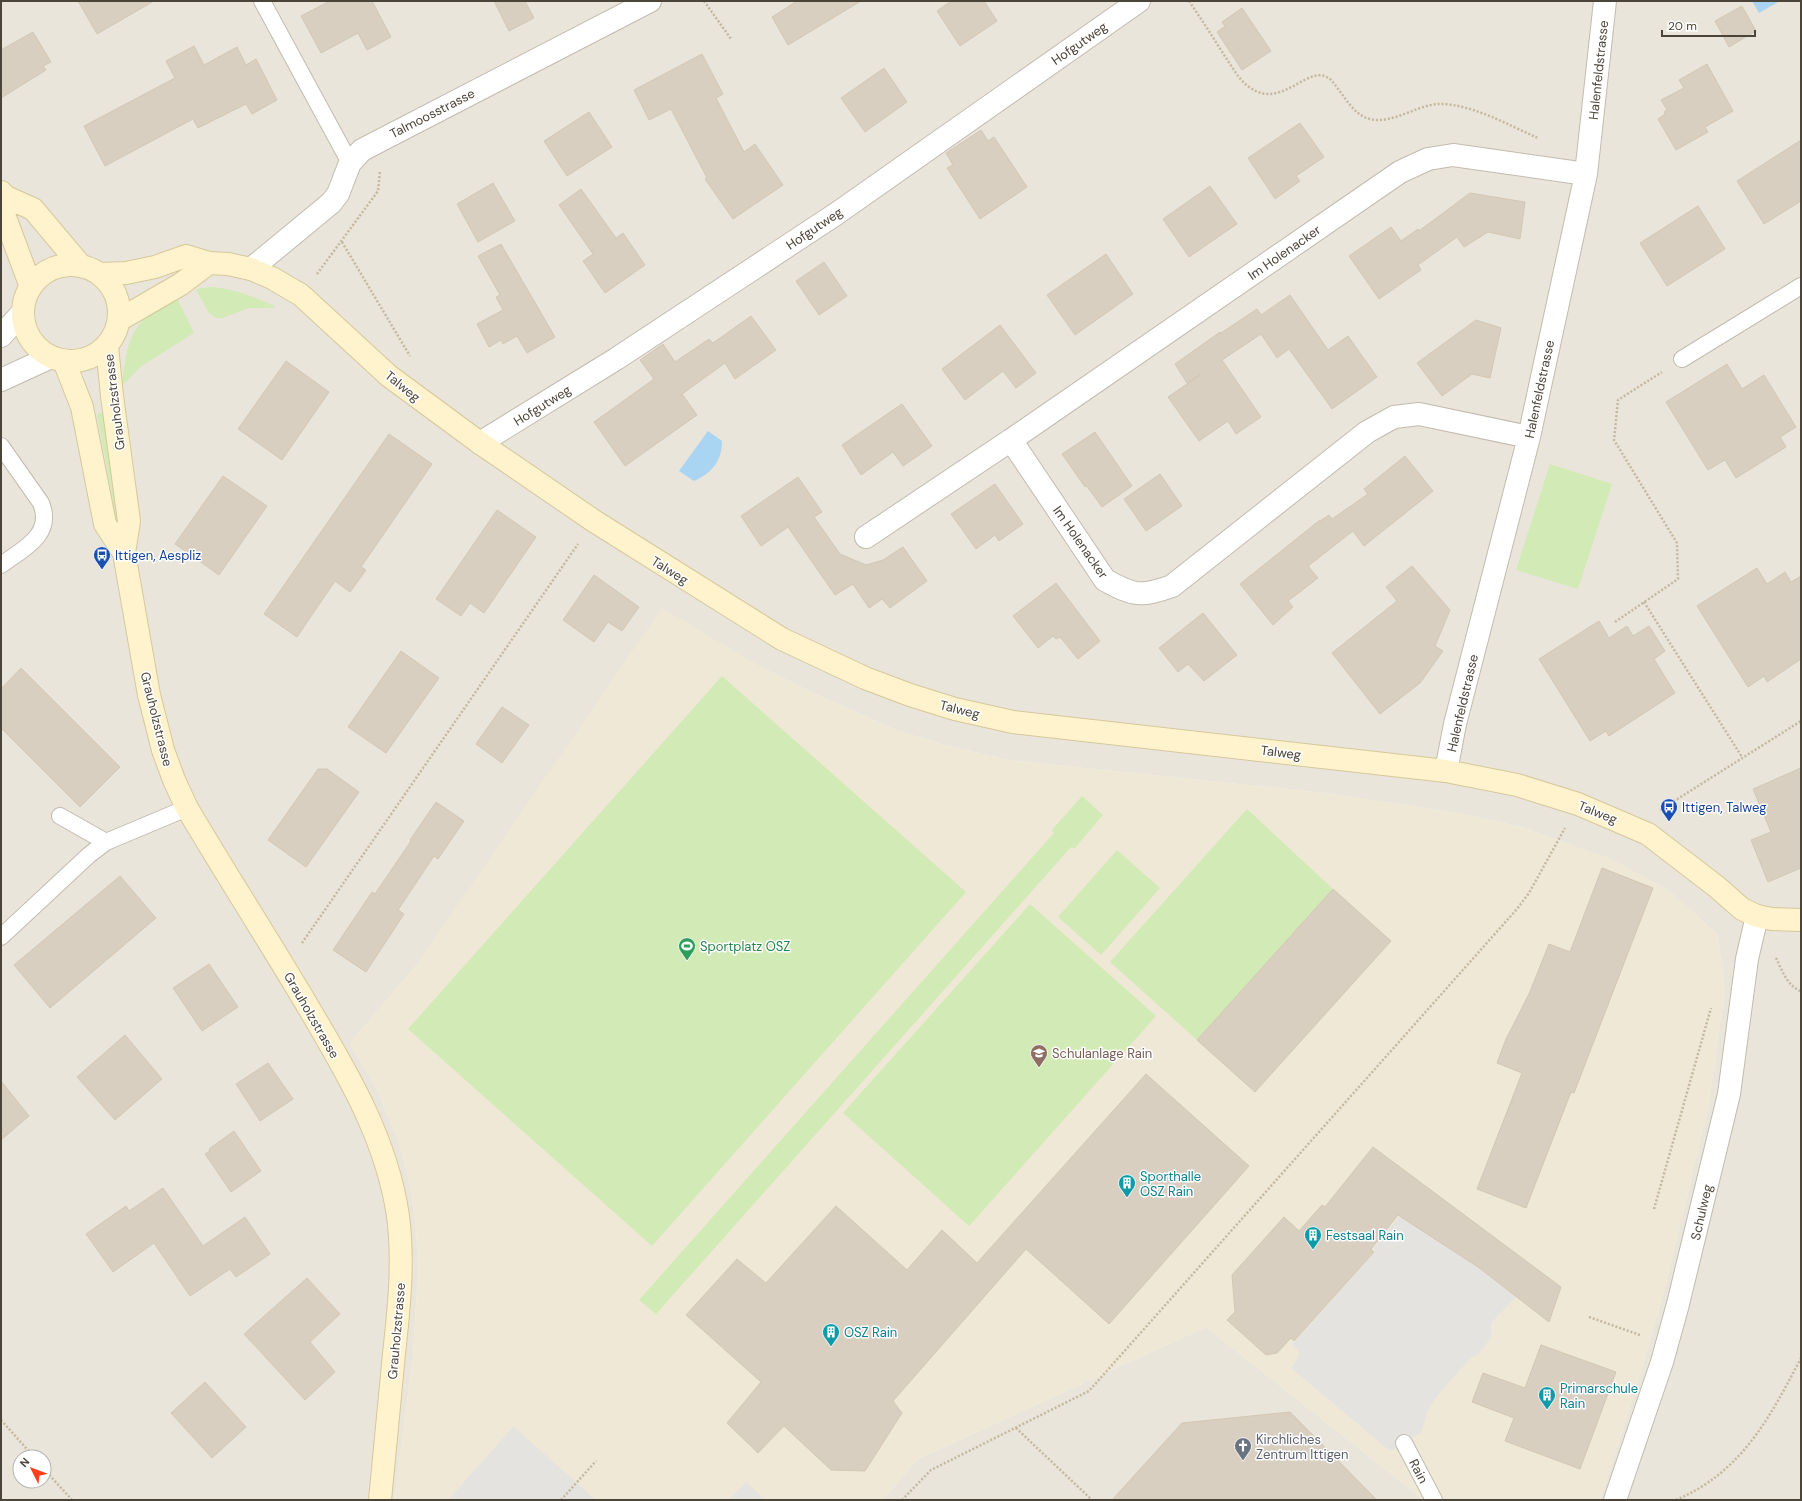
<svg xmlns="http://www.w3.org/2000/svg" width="1802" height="1501" viewBox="0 0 1802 1501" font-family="'DM Sans',sans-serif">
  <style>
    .residential { fill: #eae5da; fill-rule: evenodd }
    .education { fill: #efe8d6 }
    .green { fill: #d2eab5 }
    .parking { fill: #e5e3e0 }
    .water { fill: #a9d4f2 }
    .building { fill: #d8cfc1; stroke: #d3c7b4 }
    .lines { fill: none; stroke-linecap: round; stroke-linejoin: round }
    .lane-casing { stroke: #c2bbae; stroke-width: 18 }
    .street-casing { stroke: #c2bbae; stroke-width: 24 }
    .secondary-casing { stroke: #d6c79b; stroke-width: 24 }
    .path { stroke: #c4b79f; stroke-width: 2.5; stroke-dasharray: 2 2; stroke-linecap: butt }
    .lane { stroke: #fff; stroke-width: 16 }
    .street { stroke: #fff; stroke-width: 22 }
    .secondary { stroke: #fff3cd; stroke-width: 22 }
    .labels { text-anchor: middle; stroke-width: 3; stroke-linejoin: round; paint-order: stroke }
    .street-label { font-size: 13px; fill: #4b4439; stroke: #fff }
    .transit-label { font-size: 13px; fill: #164399; stroke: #fff; text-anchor: start }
    .leisure-label { font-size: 13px; fill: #27864d; stroke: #fff; text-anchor: start }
    .education-label { font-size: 13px; fill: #785e54; stroke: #fff; text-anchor: start }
    .culture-label { font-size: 13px; fill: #0d838f; stroke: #fff; text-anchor: start }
    .worship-label { font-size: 13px; fill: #5b616d; stroke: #fff; text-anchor: start }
  </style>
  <rect width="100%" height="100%" fill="#f6f3ec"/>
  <!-- residential -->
  <path class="residential" d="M 1,1 L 1801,1 L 1801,1500 L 1600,1500 L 1638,1381 L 1663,1295 L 1708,1109 L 1725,989 L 1717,934 L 1668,890 L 1610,859 L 1522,827 L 1457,813 L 1325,793 L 1008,760 L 945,745 L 896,730 L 809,691 L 763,668 L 415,967 L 350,1043 L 377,1090 L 399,1142 L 409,1180 L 416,1226 L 418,1272 L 413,1357 L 394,1500 L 1,1500 ZM 20,1457 L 44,1457 L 44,1481 L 20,1481 Z
    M 1206,1327 L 1424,1500 L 882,1500 L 918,1459 Z"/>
  <!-- education -->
  <path class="education" d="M 662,608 L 763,668 L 809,691 L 896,730 L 945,745 L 1008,760 L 1325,793 L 1457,813 L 1522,827 L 1611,859 L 1668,890 L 1717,934 L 1725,989 L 1708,1109 L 1663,1295 L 1638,1381 L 1600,1500 L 1424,1500 L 1206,1327 L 918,1459 L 882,1500 L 394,1500 L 413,1357 L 418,1272 L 416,1226 L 409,1180 L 399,1142 L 377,1090 L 350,1043 L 415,967 Z"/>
  <!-- green -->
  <path class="green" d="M 214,287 C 236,290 254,296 274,306 L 273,308 L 249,308 L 222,318 L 216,318 L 209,313 L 196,290 L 200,288 Z
    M 177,298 L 194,333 L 140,367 L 125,383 L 122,384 C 125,365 126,340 139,325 C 148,313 164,305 177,298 Z
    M 103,412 L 121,522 L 117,524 L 97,414 Z
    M 1550,464 L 1612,484 L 1578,589 L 1516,570 Z
    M 722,676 L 966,892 L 652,1246 L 408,1029 Z
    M 1082,796 L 1103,815 L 1074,849 L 1071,847 L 656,1314 L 639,1300 L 1054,833 L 1052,830 Z
    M 1247,809 L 1333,889 L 1197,1040 L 1110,962 Z
    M 1117,850 L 1160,888 L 1101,955 L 1058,917 Z
    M 1030,904 L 1156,1016 L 969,1226 L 843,1113 Z"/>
  <!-- parking -->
  <path class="parking" d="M 1400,1216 L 1477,1267 L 1516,1297 L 1491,1323 L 1492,1336 L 1478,1355 L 1472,1357 L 1467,1362 L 1437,1396 L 1427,1412 L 1422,1432 L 1390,1451 L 1291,1368 L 1299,1355 L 1298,1350 L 1292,1345 L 1376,1251 L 1373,1248 Z
    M 513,1427 L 514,1427 L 596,1500 L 448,1500 Z
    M 746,1482 L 766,1500 L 728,1500 Z"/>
  <!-- water -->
  <path class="water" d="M 1752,1 L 1780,1 L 1759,13 Z
    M 708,431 L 722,441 C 722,461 712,473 694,481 L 679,471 Z"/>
  <!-- building -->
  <path class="building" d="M 78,1 L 154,1 L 97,34 Z
    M 330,1 L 372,1 L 391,37 L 367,50 L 358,33 L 321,53 L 301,16 Z
    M 494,1 L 525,1 L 534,18 L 509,31 Z
    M 797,1 L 861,1 L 788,45 L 772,17 Z
    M 951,1 L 984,1 L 997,21 L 960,46 L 937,11 Z
    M 1742,6 L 1756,31 L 1729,47 L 1715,21 Z
    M 1242,8 L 1271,51 L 1242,70 L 1217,32 L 1225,26 L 1222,22 Z
    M 33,32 L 51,62 L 43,66 L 46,70 L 1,98 L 1,50 Z
    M 194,46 L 204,65 L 237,47 L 246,65 L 256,59 L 277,100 L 252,114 L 246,104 L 198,128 L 193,119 L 105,166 L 84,126 L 175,78 L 166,61 Z
    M 702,54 L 723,94 L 716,98 L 744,152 L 755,144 L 783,185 L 733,219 L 705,179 L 707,178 L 671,109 L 649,120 L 634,90 Z
    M 1707,64 L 1733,111 L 1705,127 L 1708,132 L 1676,150 L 1658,119 L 1665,114 L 1664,112 L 1667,110 L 1661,100 L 1684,88 L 1679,80 Z
    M 884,68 L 907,102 L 865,132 L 841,98 Z
    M 589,112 L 612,147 L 567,176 L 544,141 Z
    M 1300,123 L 1324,157 L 1296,176 L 1300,181 L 1275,199 L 1248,158 Z
    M 981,130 L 988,141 L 994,137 L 1027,187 L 980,219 L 947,168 L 953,165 L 946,153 Z
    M 1801,140 L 1801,201 L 1764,224 L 1737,181 Z
    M 493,183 L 515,221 L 478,242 L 457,204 Z
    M 1210,186 L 1237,224 L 1189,257 L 1163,219 Z
    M 581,189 L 616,238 L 623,233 L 645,265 L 605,293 L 583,261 L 593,254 L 559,205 Z
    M 1470,193 L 1525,202 L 1520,239 L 1488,232 L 1464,247 L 1457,237 L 1418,265 L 1421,270 L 1379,299 L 1349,256 L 1391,227 L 1401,241 L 1418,229 L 1419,231 Z
    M 1698,206 L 1725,249 L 1667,286 L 1640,243 Z
    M 501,244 L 555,337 L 527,353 L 517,336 L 503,344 L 501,340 L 489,347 L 477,324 L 503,310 L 496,297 L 500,295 L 478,256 Z
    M 1106,254 L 1133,294 L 1075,335 L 1047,295 Z
    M 824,262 L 847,296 L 819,315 L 796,281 Z
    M 1290,295 L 1328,350 L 1348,336 L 1377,377 L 1332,409 L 1289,349 L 1277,358 L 1261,334 L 1222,360 L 1261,417 L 1236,434 L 1228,421 L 1199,441 L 1168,397 L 1200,375 L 1187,383 L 1175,364 L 1220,332 L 1221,333 L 1257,309 L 1261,315 Z
    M 751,316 L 776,350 L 735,379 L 725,363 L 682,394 L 697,415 L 625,466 L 594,422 L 654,379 L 640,360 L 663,344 L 675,362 L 709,339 L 713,343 Z
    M 1476,320 L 1501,328 L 1490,378 L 1472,374 L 1442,396 L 1417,363 Z
    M 1000,325 L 1036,373 L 1016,388 L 1003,371 L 965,400 L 942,369 Z
    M 286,361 L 329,392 L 282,460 L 238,429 Z
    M 1727,364 L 1742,389 L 1764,375 L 1796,427 L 1780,437 L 1786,447 L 1736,478 L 1725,460 L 1708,470 L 1666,402 Z
    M 902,404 L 932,446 L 903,466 L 893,452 L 861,475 L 842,445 Z
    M 1095,432 L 1132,486 L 1102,507 L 1086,485 L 1085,487 L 1062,454 Z
    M 389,434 L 432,464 L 361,567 L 366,570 L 350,592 L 335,581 L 297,637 L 264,614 Z
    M 1405,456 L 1433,491 L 1364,546 L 1353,531 L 1308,566 L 1318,578 L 1288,601 L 1293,607 L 1273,625 L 1240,584 L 1320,520 L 1320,521 L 1329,515 L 1332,519 L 1368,494 L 1364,489 Z
    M 1160,474 L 1182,506 L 1146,531 L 1124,499 Z
    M 223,476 L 267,506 L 219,575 L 175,544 Z
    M 798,477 L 822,512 L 814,517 L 840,554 L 866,565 L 883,560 L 903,547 L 927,581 L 890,608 L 882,599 L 869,608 L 853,584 L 835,595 L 788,527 L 761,546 L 741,516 Z
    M 995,484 L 1023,524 L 999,541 L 995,535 L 976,549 L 951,514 Z
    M 497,510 L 536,537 L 484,613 L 470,603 L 461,616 L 436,599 Z
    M 1412,566 L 1450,610 L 1435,646 L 1443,651 L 1420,683 L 1380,714 L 1332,653 L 1397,601 L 1386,587 Z
    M 1757,568 L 1767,584 L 1785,572 L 1791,582 L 1801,576 L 1801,659 L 1767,682 L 1764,676 L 1748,687 L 1697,606 Z
    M 594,575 L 639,607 L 622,631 L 608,622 L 594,642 L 563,620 Z
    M 1056,583 L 1100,641 L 1078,659 L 1060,637 L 1056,639 L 1053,636 L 1038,648 L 1013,616 Z
    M 1203,613 L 1237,655 L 1204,681 L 1188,664 L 1178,672 L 1159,648 Z
    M 1599,621 L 1609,638 L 1627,626 L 1633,636 L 1649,626 L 1665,651 L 1654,659 L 1675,693 L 1609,736 L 1606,731 L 1590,741 L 1539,659 Z
    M 401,651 L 439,678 L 386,753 L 348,727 Z
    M 21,668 L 120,767 L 80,807 L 1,728 L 1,689 Z
    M 502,707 L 529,725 L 502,763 L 476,744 Z
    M 1801,768 L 1801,868 L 1768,882 L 1751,840 L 1771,832 L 1753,789 Z
    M 318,769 L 327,769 L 359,792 L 306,867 L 268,840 Z
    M 436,802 L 464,821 L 438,859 L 434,856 L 398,910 L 404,914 L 366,972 L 333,950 L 372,892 L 375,894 L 411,841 L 410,840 Z
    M 1602,868 L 1653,888 L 1574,1093 L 1571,1092 L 1526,1208 L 1477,1189 L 1522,1073 L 1497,1063 L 1506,1039 L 1529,994 L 1549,944 L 1570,952 Z
    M 120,876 L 156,918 L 50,1008 L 14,965 Z
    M 1333,889 L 1391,941 L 1255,1092 L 1197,1040 Z
    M 209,964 L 238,1007 L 202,1031 L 173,988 Z
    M 125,1035 L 162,1079 L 115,1120 L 77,1077 Z
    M 268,1063 L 293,1099 L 260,1121 L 236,1084 Z
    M 1146,1074 L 1249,1166 L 1109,1324 L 1026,1249 L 893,1401 L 902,1413 L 865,1471 L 831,1470 L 784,1426 L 758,1453 L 727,1423 L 761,1382 L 686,1315 L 737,1259 L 766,1283 L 836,1206 L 907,1270 L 942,1230 L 977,1263 Z
    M 1,1081 L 29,1116 L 1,1140 Z
    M 234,1131 L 261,1171 L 231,1192 L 205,1154 L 210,1151 L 209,1149 Z
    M 1373,1147 L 1561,1287 L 1549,1322 L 1478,1267 L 1398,1215 L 1371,1249 L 1374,1252 L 1294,1341 L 1291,1338 L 1277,1353 L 1266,1355 L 1227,1320 L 1235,1312 L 1232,1275 L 1284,1217 L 1299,1231 L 1322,1205 L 1325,1207 Z
    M 163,1188 L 203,1246 L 245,1217 L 270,1254 L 236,1277 L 230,1269 L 190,1296 L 154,1243 L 113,1272 L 86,1234 L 126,1206 L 129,1211 Z
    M 307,1278 L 340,1314 L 310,1342 L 335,1372 L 305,1400 L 244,1334 Z
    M 1541,1345 L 1616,1372 L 1580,1469 L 1505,1441 L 1514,1418 L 1472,1402 L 1483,1373 L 1525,1388 Z
    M 205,1382 L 246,1427 L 212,1458 L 171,1413 Z
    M 1290,1412 L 1377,1500 L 1112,1500 L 1182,1423 Z"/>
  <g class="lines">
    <!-- lane casing -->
    <g class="lane-casing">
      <path id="lane" d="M 262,1 L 350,163
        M 1682,359 L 1801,286
        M 1,446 L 41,503 C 54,535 23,549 1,565
        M 60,816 L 106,842
        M 1,937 L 89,855 L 106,842 L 187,808
        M 1404,1443 L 1434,1500"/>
    </g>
    <!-- street casing -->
    <g class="street-casing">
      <path id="street" d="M 251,269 L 331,203 L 338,194 L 350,163 L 362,150 L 650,1
        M 1,336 L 23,312
        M 1,380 L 51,357
        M 1529,437 L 1419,414 L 1394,417 L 1367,432 L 1172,586 C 1141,597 1134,596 1105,580 L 1011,440 L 1400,172 L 1428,159 L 1453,155 L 1586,174
        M 480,443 L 616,359 L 836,214 L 1139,1
        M 866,537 L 1011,440
        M 1446,771 L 1455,724 L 1529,437 L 1586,174 L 1605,1
        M 1615,1500 L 1662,1362 L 1678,1304 L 1729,1094 L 1747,959 L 1757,916"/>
    </g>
    <!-- secondary casing -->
    <g class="secondary-casing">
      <path id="secondary" d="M 1,192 L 6,197 L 33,209 L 81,266
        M 6,197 L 3,212 L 31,287
        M23 313a48 48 0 1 1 96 0a48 48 0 1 1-96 0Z
        M 99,274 L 126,273 L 155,267 L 186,256 L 209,263 L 228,264 L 251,269 L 272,278 L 301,295 L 389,376 L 480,443 L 594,521 L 782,639 L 865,678 L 910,695 L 955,709 L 1013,722 L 1446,771 L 1517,785 L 1578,804 L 1648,834 L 1717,887 L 1742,909 L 1757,916 L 1772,919 L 1801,920
        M 119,320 L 181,284 L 209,263
        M 107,346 L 112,396 L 129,521 L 124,553 L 149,695 L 163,750 L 174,780 L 187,808 C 227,876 270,942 310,1010 C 348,1074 387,1140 398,1216 C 404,1262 399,1308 394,1354 C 389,1403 385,1451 380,1500
        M 64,361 L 82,407 L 105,524 L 124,553"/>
    </g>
    <!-- path -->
    <path class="path" d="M 704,1 L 731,39
      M 1189,1 C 1202,20 1214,39 1226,58 C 1233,68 1239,80 1249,87 C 1283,112 1309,60 1331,80 C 1340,90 1348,105 1358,113 C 1383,133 1414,104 1440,104 C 1472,104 1508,125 1538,138
      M 342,242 L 410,356
      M 317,274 L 378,191 L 380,171
      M 1644,602 L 1742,757
      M 1615,622 L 1678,579 L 1677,543 L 1614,440 L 1618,400 L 1662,372
      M 1660,810 L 1801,721
      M 302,943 L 578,544
      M 1776,958 C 1782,970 1787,986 1801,991
      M 1654,1209 L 1711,1008
      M 1589,1317 L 1640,1335
      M 1,1420 L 34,1457
      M 1016,1428 L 1092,1500
      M 44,1469 L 72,1500
      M 561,1500 L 596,1461
      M 902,1500 L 931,1470 L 1089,1391 L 1517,909 L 1529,893 L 1565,828
      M 1676,1500 C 1742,1472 1770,1417 1801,1358"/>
    <!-- lane -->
    <use href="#lane" class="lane"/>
    <!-- street -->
    <use href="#street" class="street"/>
    <!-- secondary -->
    <use href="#secondary" class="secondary"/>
  </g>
  <!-- icons -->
  <defs>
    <g id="bus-pin" transform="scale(0.9)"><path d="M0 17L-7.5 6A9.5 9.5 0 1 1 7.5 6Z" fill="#1a4fb4" stroke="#fff"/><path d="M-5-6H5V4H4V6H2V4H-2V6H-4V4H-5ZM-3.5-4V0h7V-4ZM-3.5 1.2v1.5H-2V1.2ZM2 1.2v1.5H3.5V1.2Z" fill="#fff"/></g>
    <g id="stadium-pin" transform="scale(0.9)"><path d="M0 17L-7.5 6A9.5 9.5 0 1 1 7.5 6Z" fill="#2e9e5b" stroke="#fff"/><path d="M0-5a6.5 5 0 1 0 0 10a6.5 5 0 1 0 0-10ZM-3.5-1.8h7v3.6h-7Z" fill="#fff"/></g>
    <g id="school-pin" transform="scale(0.9)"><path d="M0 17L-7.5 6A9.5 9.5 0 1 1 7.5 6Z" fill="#8d6e63" stroke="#fff"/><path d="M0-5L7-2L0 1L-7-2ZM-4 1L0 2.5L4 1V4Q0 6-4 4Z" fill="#fff"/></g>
    <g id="building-pin" transform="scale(0.9)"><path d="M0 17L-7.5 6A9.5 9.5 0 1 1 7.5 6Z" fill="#0f9aa8" stroke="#fff"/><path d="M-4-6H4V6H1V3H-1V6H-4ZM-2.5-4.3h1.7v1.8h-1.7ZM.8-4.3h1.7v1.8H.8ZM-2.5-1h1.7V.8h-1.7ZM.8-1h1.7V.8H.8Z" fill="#fff"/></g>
    <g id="church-pin" transform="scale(0.9)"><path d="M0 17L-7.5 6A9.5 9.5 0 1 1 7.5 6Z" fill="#6b7280" stroke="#fff"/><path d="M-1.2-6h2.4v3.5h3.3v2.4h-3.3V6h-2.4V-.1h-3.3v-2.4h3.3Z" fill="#fff"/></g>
  </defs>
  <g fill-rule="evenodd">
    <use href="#bus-pin" x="102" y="555"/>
    <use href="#bus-pin" x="1669" y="807"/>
    <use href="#stadium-pin" x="687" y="946"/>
    <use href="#school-pin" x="1039" y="1053"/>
    <use href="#building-pin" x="1127" y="1183"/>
    <use href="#building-pin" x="1313" y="1235"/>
    <use href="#building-pin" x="831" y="1332"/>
    <use href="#building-pin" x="1547" y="1395"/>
    <use href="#church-pin" x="1243" y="1446"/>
  </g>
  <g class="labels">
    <!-- street labels -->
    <g class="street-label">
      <text transform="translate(1079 43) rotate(-35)" y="5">Hofgutweg</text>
      <text transform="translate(1598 70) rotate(-84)" y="5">Halenfeldstrasse</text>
      <text transform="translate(432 113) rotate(-27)" y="5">Talmoosstrasse</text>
      <text transform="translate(814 228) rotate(-34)" y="5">Hofgutweg</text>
      <text transform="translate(1284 252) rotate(-35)" y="5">Im Holenacker</text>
      <text transform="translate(403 386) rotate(39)" y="5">Talweg</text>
      <text transform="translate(1539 389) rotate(-78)" y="5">Halenfeldstrasse</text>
      <text transform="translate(114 402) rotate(-97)" y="5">Grauholzstrasse</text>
      <text transform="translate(542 405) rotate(-32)" y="5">Hofgutweg</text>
      <text transform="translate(1081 542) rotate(55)" y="5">Im Holenacker</text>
      <text transform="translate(670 570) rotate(32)" y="5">Talweg</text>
      <text transform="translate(1462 703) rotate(-77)" y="5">Halenfeldstrasse</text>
      <text transform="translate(960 709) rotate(14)" y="5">Talweg</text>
      <text transform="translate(157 719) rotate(76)" y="5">Grauholzstrasse</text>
      <text transform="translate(1281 752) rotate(7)" y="5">Talweg</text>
      <text transform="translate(1598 812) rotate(22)" y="5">Talweg</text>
      <text transform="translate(312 1015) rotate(60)" y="5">Grauholzstrasse</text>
      <text transform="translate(1701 1212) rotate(-77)" y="5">Schulweg</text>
      <text transform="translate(396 1331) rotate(-85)" y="5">Grauholzstrasse</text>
      <text transform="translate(1419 1471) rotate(63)" y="5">Rain</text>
    </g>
    <!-- transit labels -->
    <g class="transit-label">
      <text x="115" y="560">Ittigen, Aespliz</text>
      <text x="1682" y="812">Ittigen, Talweg</text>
    </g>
    <!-- leisure labels -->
    <g class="leisure-label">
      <text x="700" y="951">Sportplatz OSZ</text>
    </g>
    <!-- education labels -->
    <g class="education-label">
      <text x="1052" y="1058">Schulanlage Rain</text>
    </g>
    <!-- culture labels -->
    <g class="culture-label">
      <text x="1140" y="1181">Sporthalle<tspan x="1140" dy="15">OSZ Rain</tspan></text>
      <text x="1326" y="1240">Festsaal Rain</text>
      <text x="844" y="1337">OSZ Rain</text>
      <text x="1560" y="1393">Primarschule<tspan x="1560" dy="15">Rain</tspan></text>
    </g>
    <!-- worship labels -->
    <g class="worship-label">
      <text x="1256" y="1444">Kirchliches<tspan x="1256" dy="15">Zentrum Ittigen</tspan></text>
    </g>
  </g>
  <!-- border -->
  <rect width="1802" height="1501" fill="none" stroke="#4b4439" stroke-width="4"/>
  <!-- north arrow -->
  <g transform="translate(32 1469) rotate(312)"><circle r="19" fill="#ffffff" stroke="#b7b4b0"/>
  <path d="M0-3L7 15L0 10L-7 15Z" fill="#fc3f1d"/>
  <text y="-6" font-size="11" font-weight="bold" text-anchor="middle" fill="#4b4439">N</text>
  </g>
  <!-- scale -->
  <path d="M1662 30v6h93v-6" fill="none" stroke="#4b4439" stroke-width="2"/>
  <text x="1668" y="30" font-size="12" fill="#4b4439" stroke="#ffffff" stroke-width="3" paint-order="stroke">20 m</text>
</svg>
